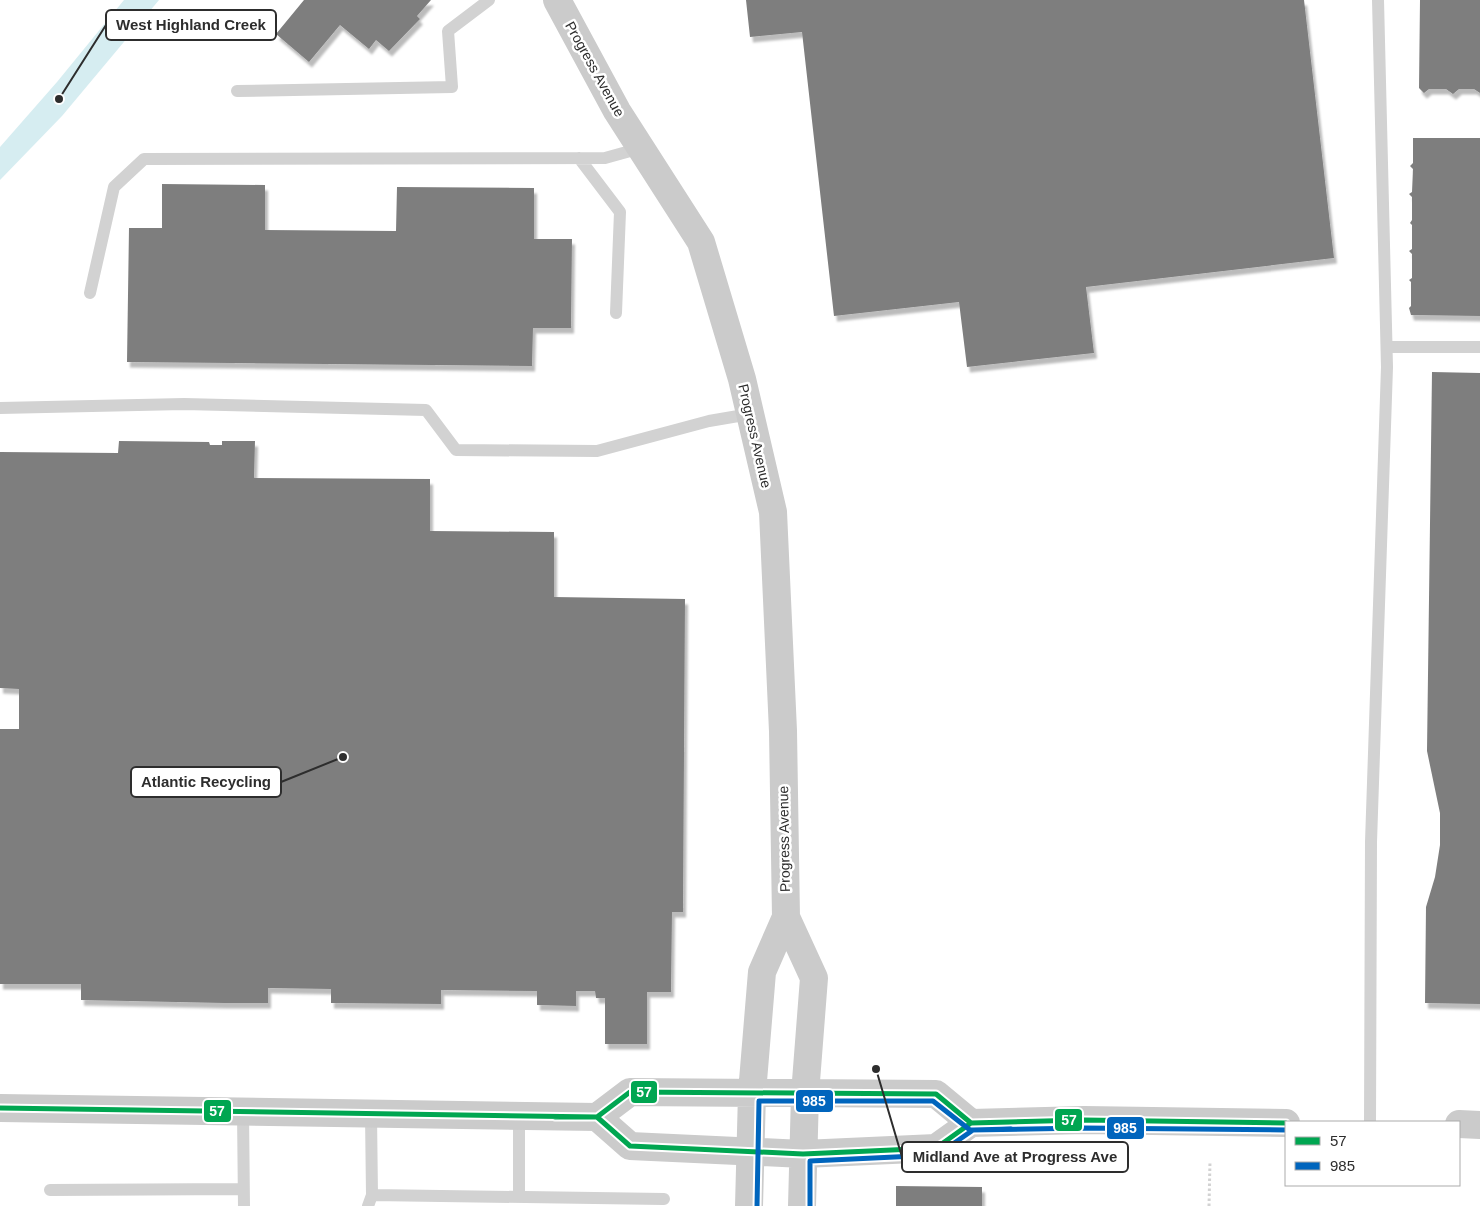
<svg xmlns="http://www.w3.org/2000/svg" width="1480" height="1206" viewBox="0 0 1480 1206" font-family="Arial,sans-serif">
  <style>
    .water { fill: #d6edf1 }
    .building { fill: #7e7e7e; filter: url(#shadow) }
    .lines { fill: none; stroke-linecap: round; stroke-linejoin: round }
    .path { stroke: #d2d2d2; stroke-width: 3; stroke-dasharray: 2.5 2.5; stroke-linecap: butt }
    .service { stroke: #d2d2d2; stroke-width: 12 }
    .secondary { stroke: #cbcbcb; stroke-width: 28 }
    .bus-1-casing { stroke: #fff; stroke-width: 9 }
    .bus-2-casing { stroke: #fff; stroke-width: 9 }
    .bus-1 { stroke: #00a651; stroke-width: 5 }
    .bus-2 { stroke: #0065bd; stroke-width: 5 }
    .labels { text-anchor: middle; stroke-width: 5; stroke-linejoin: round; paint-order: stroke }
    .street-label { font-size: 14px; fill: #2d2d2d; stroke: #fff }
    .leader { fill: none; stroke: #2d2d2d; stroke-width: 2 }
    .callout-dot { fill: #2d2d2d; stroke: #fff; stroke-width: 2 }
    .callout { fill: #fff; stroke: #2d2d2d; stroke-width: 2 }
    .callout-label { font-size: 15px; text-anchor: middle; font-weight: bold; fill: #2d2d2d }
    .line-badge { stroke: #fff; stroke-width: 2 }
    .badge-label { font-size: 14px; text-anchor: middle; font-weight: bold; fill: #fff }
  </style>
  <defs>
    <filter id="shadow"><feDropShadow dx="3" dy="5.5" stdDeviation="1" flood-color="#0004"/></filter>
  </defs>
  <rect width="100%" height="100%" fill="#fff"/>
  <!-- water -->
  <path class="water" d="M 124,0 L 159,0 L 62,116 L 0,180 L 0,147 L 57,82 Z"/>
  <!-- building -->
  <path class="building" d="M 304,0 L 431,0 L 417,16 L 420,19 L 389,51 L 376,40 L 369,49 L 340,25 L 309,62 L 276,34 Z
    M 746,0 L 1304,0 L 1334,258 L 1086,287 L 1094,353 L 967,367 L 959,302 L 834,316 L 802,32 L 750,37 Z
    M 1420,0 L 1480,0 L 1480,93 L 1474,89 L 1459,89 L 1453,94 L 1446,89 L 1429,89 L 1424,93 L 1419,88 Z
    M 1413,138 L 1480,138 L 1480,316 L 1411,315 L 1409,308 L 1411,306 L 1411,282 L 1409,280 L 1412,278 L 1412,254 L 1409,251 L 1412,249 L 1412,225 L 1410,223 L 1412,220 L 1412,197 L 1409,194 L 1412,192 L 1413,169 L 1410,166 L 1413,163 Z
    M 162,184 L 265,185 L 265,230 L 396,231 L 397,187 L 534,188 L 534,239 L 572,239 L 571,328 L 533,328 L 532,366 L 127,362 L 129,228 L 162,228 Z
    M 1432,372 L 1480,373 L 1480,1004 L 1425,1003 L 1426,907 L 1435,877 L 1440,845 L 1440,813 L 1427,751 Z
    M 119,441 L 209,442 L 210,445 L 222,445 L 222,441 L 255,441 L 254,478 L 430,479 L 430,531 L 554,532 L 554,597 L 685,599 L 683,912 L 672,912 L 671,992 L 647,992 L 647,1044 L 605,1044 L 605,998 L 596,998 L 595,991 L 576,991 L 576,1006 L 537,1005 L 537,991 L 441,990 L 441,1004 L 331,1003 L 331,989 L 268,988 L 268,1003 L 224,1003 L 81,1000 L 81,984 L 0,984 L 0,729 L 19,729 L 19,689 L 0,688 L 0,452 L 118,453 Z
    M 896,1186 L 982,1187 L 982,1206 L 896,1206 Z"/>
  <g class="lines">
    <!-- path -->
    <path class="path" d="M 1209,1206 L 1210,1161"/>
    <!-- service -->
    <path class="service" d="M 237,91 L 452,87 L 448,31 L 489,0
      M 579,158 L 620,212 L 616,313
      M 90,293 L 114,187 L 144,159 L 605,158 L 641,148
      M 1387,347 L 1480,347
      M 0,408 L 184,404 L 426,410 L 456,450 L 597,451 L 709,421 L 750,414
      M 243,1112 L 244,1206
      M 519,1117 L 519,1197
      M 1370,1122 L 1371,842 L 1387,367 L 1378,0
      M 50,1190 L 243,1189
      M 372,1195 L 664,1199
      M 368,1206 L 372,1195 L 371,1115"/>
    <!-- secondary -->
    <path class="secondary" d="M 557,0 L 617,111 L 701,242 L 742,379 L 773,512 L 783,731 L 786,917 L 814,978 L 805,1094 L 802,1206
      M 0,1108 L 597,1117 L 630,1092 L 936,1094 L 971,1123
      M 597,1117 L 630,1146 L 803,1154 L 936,1148 L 971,1123 L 1084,1120 L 1286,1123
      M 1459,1124 L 1480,1125
      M 749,1206 L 752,1093 L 762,972 L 786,917"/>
    <!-- bus-1 casing -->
    <g class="bus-1-casing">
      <path id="bus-1" d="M 0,1108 L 597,1117 L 630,1092 L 936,1094 L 971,1123 L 1084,1120 L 1286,1123
        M 555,1117 L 597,1117 L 630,1146 L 803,1154 L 936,1148 L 971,1123 L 1011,1122"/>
    </g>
    <!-- bus-2 casing -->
    <g class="bus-2-casing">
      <path id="bus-2" d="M 757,1206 L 759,1101 L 933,1101 L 970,1130 L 1084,1128 L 1286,1130
        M 810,1206 L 810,1161 L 937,1155 L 973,1130 L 1011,1129"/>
    </g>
    <!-- bus-1 -->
    <use href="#bus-1" class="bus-1"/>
    <!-- bus-2 -->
    <use href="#bus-2" class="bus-2"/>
  </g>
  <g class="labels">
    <!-- street labels -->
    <g class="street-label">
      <text transform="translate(595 69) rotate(61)" y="5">Progress Avenue</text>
      <text transform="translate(755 436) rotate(77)" y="5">Progress Avenue</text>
      <text transform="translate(784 839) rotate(-91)" y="5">Progress Avenue</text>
    </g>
  </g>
  <!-- callouts -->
  <path class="leader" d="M59 99L106 25M343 757L281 782M876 1069L902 1157"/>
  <g class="callout-dot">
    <circle cx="59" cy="99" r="5"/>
    <circle cx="343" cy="757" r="5"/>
    <circle cx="876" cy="1069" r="5"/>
  </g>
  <g class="callout">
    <rect x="106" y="10" width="170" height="30" rx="5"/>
    <rect x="131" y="767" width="150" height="30" rx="5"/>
    <rect x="902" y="1142" width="226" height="30" rx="5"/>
  </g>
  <g class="callout-label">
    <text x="191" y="30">West Highland Creek</text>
    <text x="206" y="787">Atlantic Recycling</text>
    <text x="1015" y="1162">Midland Ave at Progress Ave</text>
  </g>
  <g class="line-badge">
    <rect x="630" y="1080" width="28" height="24" rx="5" fill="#00a651"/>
    <rect x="795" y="1089" width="39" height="24" rx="5" fill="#0065bd"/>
    <rect x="203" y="1099" width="29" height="24" rx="5" fill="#00a651"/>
    <rect x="1054" y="1108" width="29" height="24" rx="5" fill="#00a651"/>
    <rect x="1106" y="1116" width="39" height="24" rx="5" fill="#0065bd"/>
  </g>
  <g class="badge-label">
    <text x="644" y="1097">57</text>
    <text x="814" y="1106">985</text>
    <text x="217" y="1116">57</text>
    <text x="1069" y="1125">57</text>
    <text x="1125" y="1133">985</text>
  </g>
  <!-- legend -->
  <rect x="1285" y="1121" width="175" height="65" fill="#ffffff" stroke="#ababab"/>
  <rect x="1295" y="1137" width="25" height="8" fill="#00a651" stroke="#ababab"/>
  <text x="1330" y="1146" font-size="15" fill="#2d2d2d">57</text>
  <rect x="1295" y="1162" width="25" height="8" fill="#0065bd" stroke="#ababab"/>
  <text x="1330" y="1171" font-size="15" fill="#2d2d2d">985</text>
</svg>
